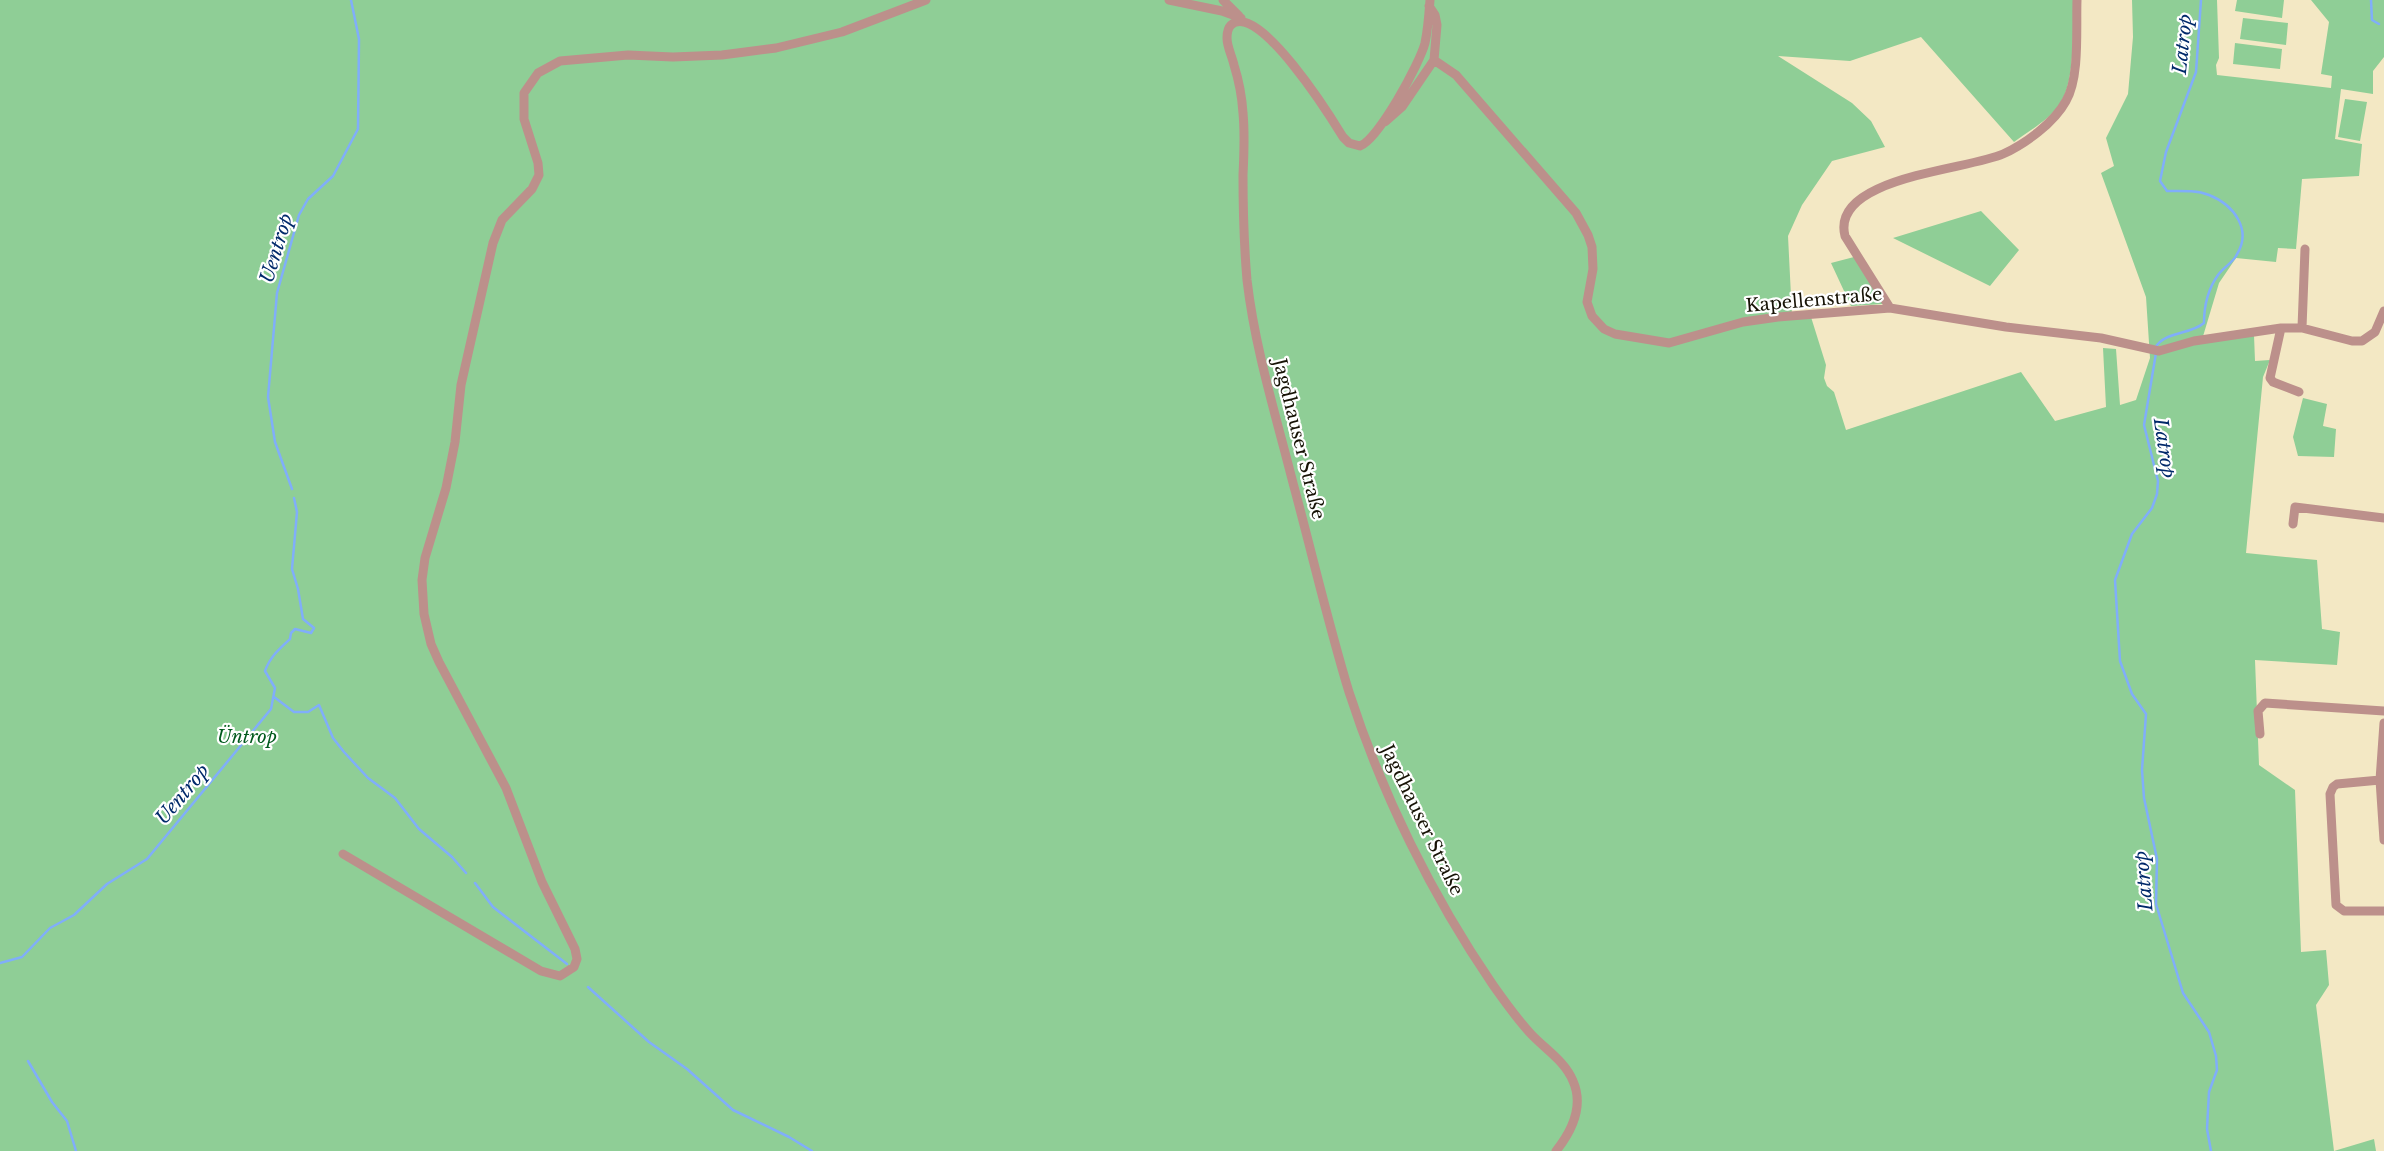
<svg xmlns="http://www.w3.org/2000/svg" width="2384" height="1151" viewBox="0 0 2384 1151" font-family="'Libre Baskerville',serif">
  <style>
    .green { fill: #8fce96 }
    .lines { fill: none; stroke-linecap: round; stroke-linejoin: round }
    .stream { stroke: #80aefa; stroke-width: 2.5 }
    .minor { stroke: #bc908b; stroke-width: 9 }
    .labels { text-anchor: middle; stroke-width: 4.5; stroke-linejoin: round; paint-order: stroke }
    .street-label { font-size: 18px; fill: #161205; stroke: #fff }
    .park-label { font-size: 18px; font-style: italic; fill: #00591c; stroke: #fff }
    .water-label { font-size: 19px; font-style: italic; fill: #01296a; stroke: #fff }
  </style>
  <rect width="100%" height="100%" fill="#f3e8c4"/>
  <!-- green -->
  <path class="green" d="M 0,0 L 2074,0 C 2072,28 2076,78 2061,102 C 2051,119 2030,130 2014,142 L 1921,37 L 1850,61 L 1778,56 L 1852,103 L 1871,121 L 1885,147 L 1832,161 L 1802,205 L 1788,236 L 1792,316 L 1811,317 L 1826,365 L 1824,378 L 1827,386 L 1834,392 L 1846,430 L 2021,372 L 2055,421 L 2106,407 L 2103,348 L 2116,349 L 2120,405 L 2136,400 L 2150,358 L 2146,297 L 2101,173 L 2114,166 L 2106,138 L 2128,94 L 2133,37 L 2132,0 L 2217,0 L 2219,58 L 2216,65 L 2217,75 L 2331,88 L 2332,76 L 2321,74 L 2329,22 L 2311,0 L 2384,0 L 2384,57 L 2373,71 L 2373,94 L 2341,89 L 2335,139 L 2362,144 L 2359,176 L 2302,179 L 2296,249 L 2278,248 L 2276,262 L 2236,258 L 2219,283 L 2201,343 L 2254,335 L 2255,361 L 2270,360 L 2263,377 L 2246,553 L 2317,560 L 2322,629 L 2340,632 L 2337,665 L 2255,660 L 2259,765 L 2295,790 L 2301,952 L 2326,950 L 2329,985 L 2316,1005 L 2334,1151 L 0,1151 Z
    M 2237,0 L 2284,0 L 2282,18 L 2235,11 Z
    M 2243,18 L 2288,23 L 2286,45 L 2240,39 Z
    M 2235,43 L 2282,49 L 2280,69 L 2233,64 Z
    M 2345,99 L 2367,102 L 2360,141 L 2338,137 Z
    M 1981,211 L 2019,250 L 1990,286 L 1893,238 Z
    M 1854,257 L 1883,304 L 1851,306 L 1831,263 Z
    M 2303,398 L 2327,404 L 2323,426 L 2336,429 L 2334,457 L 2298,456 L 2293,437 Z
    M 2374,1139 L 2376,1151 L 2334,1151 Z"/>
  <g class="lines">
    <!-- stream -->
    <path class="stream" d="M 2371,0 L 2372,20 L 2379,24
      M 2155,348 C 2165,331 2190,335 2204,323 C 2204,306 2208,289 2218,275 C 2223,268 2232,263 2236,256 C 2253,230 2234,205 2209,195 C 2196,190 2181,191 2167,191 L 2160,181 L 2166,152 L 2196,72 L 2201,0
      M 2156,353 L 2144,425 L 2158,481 L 2157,494 L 2152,508 L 2132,534 L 2115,580 L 2120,661 L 2132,694 L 2146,714 L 2142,770 L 2144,798 L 2157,859 L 2156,904 L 2183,993 L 2209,1032 L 2216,1056 L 2217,1070 L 2209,1092 L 2207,1129 L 2211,1151
      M 292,489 L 275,442 L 268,397 L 277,293 L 299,215 L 308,199 L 333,176 L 358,129 L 359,39 L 351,0
      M 274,697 L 294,712 L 308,712 L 319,705 L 333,738 L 344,752 L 368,778 L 395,798 L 419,829 L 452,857 L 466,873
      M 475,883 L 493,907 L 567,964
      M 0,963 L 22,957 L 50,928 L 74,915 L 107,884 L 147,859 L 271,709 L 275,688 L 265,671 C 270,657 279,649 290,639 L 291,633 L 295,629 L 311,633 L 314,628 L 303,619 L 298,589 L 292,569 L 297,512 L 294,498
      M 588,987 L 649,1042 L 687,1069 L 733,1110 L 789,1137 L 812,1151
      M 28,1061 L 52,1102 L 67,1121 L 76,1151"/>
    <!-- minor -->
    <path class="minor" d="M 1169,0 L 1222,11 L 1241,18
      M 1223,0 L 1239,16
      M 1430,0 C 1429,14 1428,29 1425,43 C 1420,63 1378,140 1360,146 L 1349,143 L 1343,137 C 1332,119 1258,0 1231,25 C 1228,28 1227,34 1227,38 C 1227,47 1232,56 1234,65 C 1239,81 1242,97 1243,113 C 1245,134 1244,155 1243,175 C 1243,210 1244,245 1247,280 C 1255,349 1276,416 1293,483 C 1312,553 1328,623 1349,692 C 1382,794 1432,896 1493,985 C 1505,1002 1517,1019 1531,1034 C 1545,1049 1565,1061 1573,1081 C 1584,1106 1572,1131 1556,1151
      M 1434,60 L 1456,75 L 1576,213 L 1588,235 L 1592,247 L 1593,269 L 1587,302 L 1592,316 L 1604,329 L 1615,334 L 1669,343 L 1743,322 L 1778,317 L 1890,308 L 2006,327 L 2101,338 L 2159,351 L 2194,341 L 2281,328 L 2302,328 L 2352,341 L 2362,341 L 2375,332 L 2384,311
      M 1385,122 L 1402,107 L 1434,60 L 1437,25 L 1435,15 L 1429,6
      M 1890,308 L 1845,236 C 1830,177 1967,170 2003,154 C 2025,144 2054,123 2066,101 C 2080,77 2076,29 2077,0
      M 2281,328 L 2270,378 L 2273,382 L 2299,392
      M 2302,328 L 2305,249
      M 2293,524 L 2295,507 L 2384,518
      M 2384,723 L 2380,780 L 2384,840
      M 2260,734 L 2258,711 L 2265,703 L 2384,711
      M 2380,780 L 2337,784 L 2333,787 L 2330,794 L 2336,905 L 2344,911 L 2384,911
      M 343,854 L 541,971 L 560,976 L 574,967 L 577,959 L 575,949 L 542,882 L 506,788 L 439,662 L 431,644 L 424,614 L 422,580 L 425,558 L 446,488 L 455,442 L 461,385 L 493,243 L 502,220 L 532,189 L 539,175 L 538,163 L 524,119 L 524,93 L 538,73 L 560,61 L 628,55 L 673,57 L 722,55 L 776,48 L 842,32 L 926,0"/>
  </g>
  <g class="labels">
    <!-- street labels -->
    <g class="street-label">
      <text transform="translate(1814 300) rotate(-5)" y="6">Kapellenstraße</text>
      <text transform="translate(1299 439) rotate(76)" y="6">Jagdhauser Straße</text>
      <text transform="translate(1422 820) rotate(64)" y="6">Jagdhauser Straße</text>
    </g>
    <!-- park labels -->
    <g class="park-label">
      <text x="247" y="743">Üntrop</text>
    </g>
    <!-- water labels -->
    <g class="water-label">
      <text transform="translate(2182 44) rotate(-84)" y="7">Latrop</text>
      <text transform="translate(276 248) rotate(-73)" y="7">Uentrop</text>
      <text transform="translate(2165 448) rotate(82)" y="7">Latrop</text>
      <text transform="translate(182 794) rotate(-50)" y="7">Uentrop</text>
      <text transform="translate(2143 881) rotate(-95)" y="7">Latrop</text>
    </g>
  </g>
</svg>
